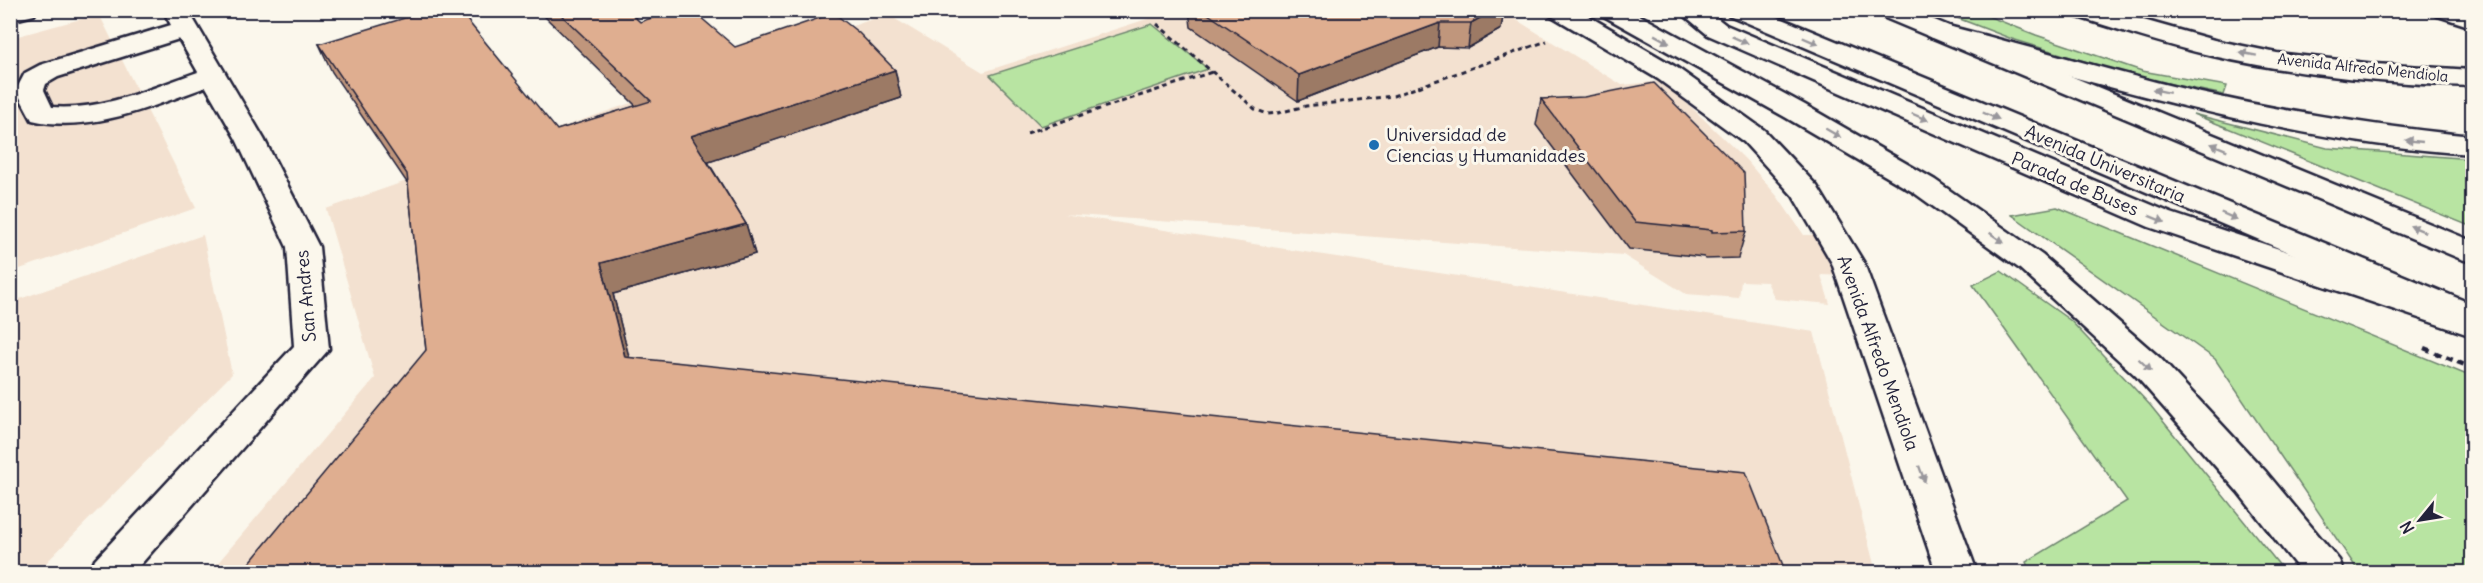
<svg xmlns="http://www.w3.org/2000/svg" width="2483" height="583" viewBox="0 0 2483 583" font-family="Delius,sans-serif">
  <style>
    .built { fill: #f3e1d0 }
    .green { fill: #b8e4a2; stroke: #6d836e; stroke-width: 1.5 }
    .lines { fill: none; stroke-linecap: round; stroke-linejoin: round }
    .minor-casing { stroke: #22223b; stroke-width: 5 }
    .major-casing { stroke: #22223b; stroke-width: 5 }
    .highway-casing { stroke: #22223b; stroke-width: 5 }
    .path-far1 { stroke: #22223b; stroke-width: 3; stroke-dasharray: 5 4; stroke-linecap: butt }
    .path { stroke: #22223b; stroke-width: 4.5; stroke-dasharray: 7 5; stroke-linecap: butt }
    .minor { fill: #fbf7ec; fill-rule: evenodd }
    .major { fill: #fbf7ec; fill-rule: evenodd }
    .highway { fill: #fbf7ec; fill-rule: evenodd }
    .wall { fill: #c0967c; stroke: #22223b; stroke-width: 1.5 }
    .shaded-wall { fill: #9c7a65; stroke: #22223b; stroke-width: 1.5 }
    .building { fill: #dfae90; stroke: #22223b; stroke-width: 1.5 }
    .oneway { fill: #99979c }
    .poi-dot { fill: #1f6fb2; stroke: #fbf7ec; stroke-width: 2 }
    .labels { text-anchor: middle; stroke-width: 6; stroke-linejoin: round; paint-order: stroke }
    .far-street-label { font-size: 15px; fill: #22223b; stroke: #fbf7ec }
    .poi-label { font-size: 18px; fill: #22223b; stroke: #fbf7ec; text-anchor: start }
    .street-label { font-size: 18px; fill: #22223b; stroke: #fbf7ec }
  </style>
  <rect width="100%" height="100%" fill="#fbf7ec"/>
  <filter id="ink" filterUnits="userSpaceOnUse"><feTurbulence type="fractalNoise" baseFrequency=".0167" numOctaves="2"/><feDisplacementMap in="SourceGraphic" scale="12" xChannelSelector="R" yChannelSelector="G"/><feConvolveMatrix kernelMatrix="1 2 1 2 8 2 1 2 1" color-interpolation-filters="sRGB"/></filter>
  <g filter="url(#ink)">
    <!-- built -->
    <path class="built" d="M 1175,10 L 1502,11 L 1622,85 L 1664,81 L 1745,159 L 1777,196 L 1804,235 L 1825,235 L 1846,276 L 1821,275 L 1830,304 L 1775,299 L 1767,282 L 1741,281 L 1739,298 L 1686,294 L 1623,255 L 1063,214 L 1814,332 L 1876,572 L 210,572 L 375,378 L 326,209 L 887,14 L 983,72 Z
      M 99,14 L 196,208 L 11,272 L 11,38 Z
      M 203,235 L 232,374 L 37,572 L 11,572 L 11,302 Z"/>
    <!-- green -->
    <path class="green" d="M 1939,11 L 1975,11 L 2036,35 L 2142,71 L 2227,86 L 2224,95 L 2133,76 L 2012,39 Z
      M 1152,24 L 1208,69 L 1041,126 L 990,75 Z
      M 2193,114 L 2327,148 L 2472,159 L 2472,227 Z
      M 2057,207 L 2472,377 L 2472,572 L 2359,572 L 2215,359 L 2012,215 Z
      M 2001,271 L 2071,321 L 2150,405 L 2285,572 L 2030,572 L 2026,562 L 2127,501 L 1973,285 Z"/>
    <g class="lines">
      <!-- minor casing -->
      <g class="minor-casing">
        <path id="minor" d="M 10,10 L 37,10 L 34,15 L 10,21 Z
          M 163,10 L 188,10 L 264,139 L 319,247 L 329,349 L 134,572 L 90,572 L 95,560 L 294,346 L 287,247 L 236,139 L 206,87 C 153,106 90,134 32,120 L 16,90 L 25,73 L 40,65 L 171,25 ZM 179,39 L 198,72 C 152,88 102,111 52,107 L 44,90 L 46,84 L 58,77 Z
          M 1547,10 L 1578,10 L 1676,67 L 1764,130 L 1817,186 L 1864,263 L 1977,572 L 1936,572 L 1832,263 L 1793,196 L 1744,142 L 1658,79 L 1550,15 Z
          M 1678,10 L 1707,10 L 1726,25 L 2171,213 L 2472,313 L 2472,336 L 2149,227 L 1708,35 Z
          M 2432,10 L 2472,12 L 2472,27 L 2435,15 Z"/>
      </g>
      <!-- major casing -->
      <g class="major-casing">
        <path id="major" d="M 1726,10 L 1761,10 L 2472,304 L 2472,328 L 2460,325 L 1729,15 Z
          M 1875,10 L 1910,10 L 2472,241 L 2472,262 L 2461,259 L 1878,15 Z
          M 2068,10 L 2108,10 L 2214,40 L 2277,53 L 2375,64 L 2472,70 L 2472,86 C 2386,84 2297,75 2213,56 C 2165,45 2118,29 2071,15 Z"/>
      </g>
      <!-- highway casing -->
      <g class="highway-casing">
        <path id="highway" d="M 1551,10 L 1580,10 L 1590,20 L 1586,25 C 1572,29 1559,23 1551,10 Z
          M 1599,10 L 1630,10 L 1805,105 L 1935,180 L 2042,255 L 2160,358 L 2266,472 L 2339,560 L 2344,572 L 2301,572 L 2238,492 L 2136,376 L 2020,269 L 1913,192 L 1785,117 L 1602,15 Z
          M 1936,23 C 2025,45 2112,72 2201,93 C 2291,113 2381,127 2472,136 L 2472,154 C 2287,142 2105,86 1927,36 L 1923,31 L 1927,26 Z"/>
      </g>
      <!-- path-far1 -->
      <path class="path-far1" d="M 1157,24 L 1255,109 L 1267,114 L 1278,113 L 1306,106 L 1393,96 L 1547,41
        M 1027,133 L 1212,72"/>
      <!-- path -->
      <path class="path" d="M 2424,348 L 2472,368"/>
      <!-- minor -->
      <use href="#minor" class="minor"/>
      <!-- major -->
      <use href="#major" class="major"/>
      <!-- highway -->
      <use href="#highway" class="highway"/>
    </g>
    <!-- wall -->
    <path class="wall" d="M 538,10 L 627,10 L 640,22 L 735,47 L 895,70 L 901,98 L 708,162 L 746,224 L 755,254 L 613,294 L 629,358 L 426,350 L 408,184 L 332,72 L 319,44 L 557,130 L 636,106 Z
      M 1189,10 L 1504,10 L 1501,29 L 1468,48 L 1438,47 L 1298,101 L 1191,27 Z
      M 1541,99 L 1746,231 L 1738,258 L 1705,259 L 1704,257 L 1629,249 L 1536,125 Z"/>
    <!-- shaded-wall -->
    <path class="shaded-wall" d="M 1494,10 L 1504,10 L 1501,29 L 1468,48 L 1471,23 Z
      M 1440,23 L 1438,47 L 1298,101 L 1299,75 Z
      M 895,70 L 901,98 L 700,165 L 691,136 Z
      M 746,224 L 755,254 L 613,294 L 637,388 L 625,357 L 601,263 Z"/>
    <!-- building -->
    <path class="building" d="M 431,10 L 459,10 L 557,130 L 651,101 L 556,10 L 627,10 L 640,22 L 675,10 L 692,10 L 735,47 L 834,13 L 859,33 L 895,70 L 691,136 L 746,224 L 601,263 L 625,357 L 1746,472 L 1786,573 L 241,573 L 426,350 L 407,174 L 319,44 Z
      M 1202,10 L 1494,10 L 1471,23 L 1440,23 L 1299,75 Z
      M 1654,83 L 1744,173 L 1746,231 L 1712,232 L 1712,230 L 1635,222 L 1541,99 L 1584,97 Z"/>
    <!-- one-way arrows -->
    <defs><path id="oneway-solid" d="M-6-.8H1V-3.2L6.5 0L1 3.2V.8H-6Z" transform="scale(1.5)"/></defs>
    <g class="oneway">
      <use href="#oneway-solid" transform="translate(1662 39) rotate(29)"/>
      <use href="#oneway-solid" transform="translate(1740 40) rotate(23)"/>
      <use href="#oneway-solid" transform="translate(1811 41) rotate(23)"/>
      <use href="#oneway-solid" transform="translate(2248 54) rotate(-170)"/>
      <use href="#oneway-solid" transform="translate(2161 91) rotate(-168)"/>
      <use href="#oneway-solid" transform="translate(1991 116) rotate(23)"/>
      <use href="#oneway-solid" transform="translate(1920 117) rotate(23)"/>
      <use href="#oneway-solid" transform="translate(1833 133) rotate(30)"/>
      <use href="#oneway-solid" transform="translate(2414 141) rotate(-174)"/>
      <use href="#oneway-solid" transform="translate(2219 147) rotate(-158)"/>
      <use href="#oneway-solid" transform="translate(2229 216) rotate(23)"/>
      <use href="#oneway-solid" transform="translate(2157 219) rotate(22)"/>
      <use href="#oneway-solid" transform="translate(2418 229) rotate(-158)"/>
      <use href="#oneway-solid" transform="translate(1997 238) rotate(35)"/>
      <use href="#oneway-solid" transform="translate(2145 365) rotate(44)"/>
      <use href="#oneway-solid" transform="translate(1922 474) rotate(70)"/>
    </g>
  </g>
  <!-- markers -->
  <circle class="poi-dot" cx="1374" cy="145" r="6"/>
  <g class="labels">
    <!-- far-street labels -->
    <g class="far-street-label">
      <text transform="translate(2363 68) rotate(6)" y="5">Avenida Alfredo Mendiola</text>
    </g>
    <!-- poi labels -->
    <g class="poi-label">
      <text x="1386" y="141">Universidad de<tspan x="1386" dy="21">Ciencias y Humanidades</tspan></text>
    </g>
    <!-- street labels -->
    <g class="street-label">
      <text transform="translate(2105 164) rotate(23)" y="6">Avenida Universitaria</text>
      <text transform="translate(2075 184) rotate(23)" y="6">Parada de Buses</text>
      <text transform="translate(306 296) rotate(-95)" y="6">San Andres</text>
      <text transform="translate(1878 353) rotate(70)" y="6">Avenida Alfredo Mendiola</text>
    </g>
  </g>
  <!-- margin -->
  <rect width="2483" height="583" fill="none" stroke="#fbf7ec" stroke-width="36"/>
  <rect x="18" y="18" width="2447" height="547" fill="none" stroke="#22223b" stroke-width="2" filter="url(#ink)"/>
  <!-- north arrow -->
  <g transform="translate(2420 520) rotate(240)" stroke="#fbf7ec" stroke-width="4.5" paint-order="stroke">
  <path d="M0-4.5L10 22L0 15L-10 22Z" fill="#22223b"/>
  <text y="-9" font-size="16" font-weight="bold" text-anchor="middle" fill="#22223b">N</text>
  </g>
</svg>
